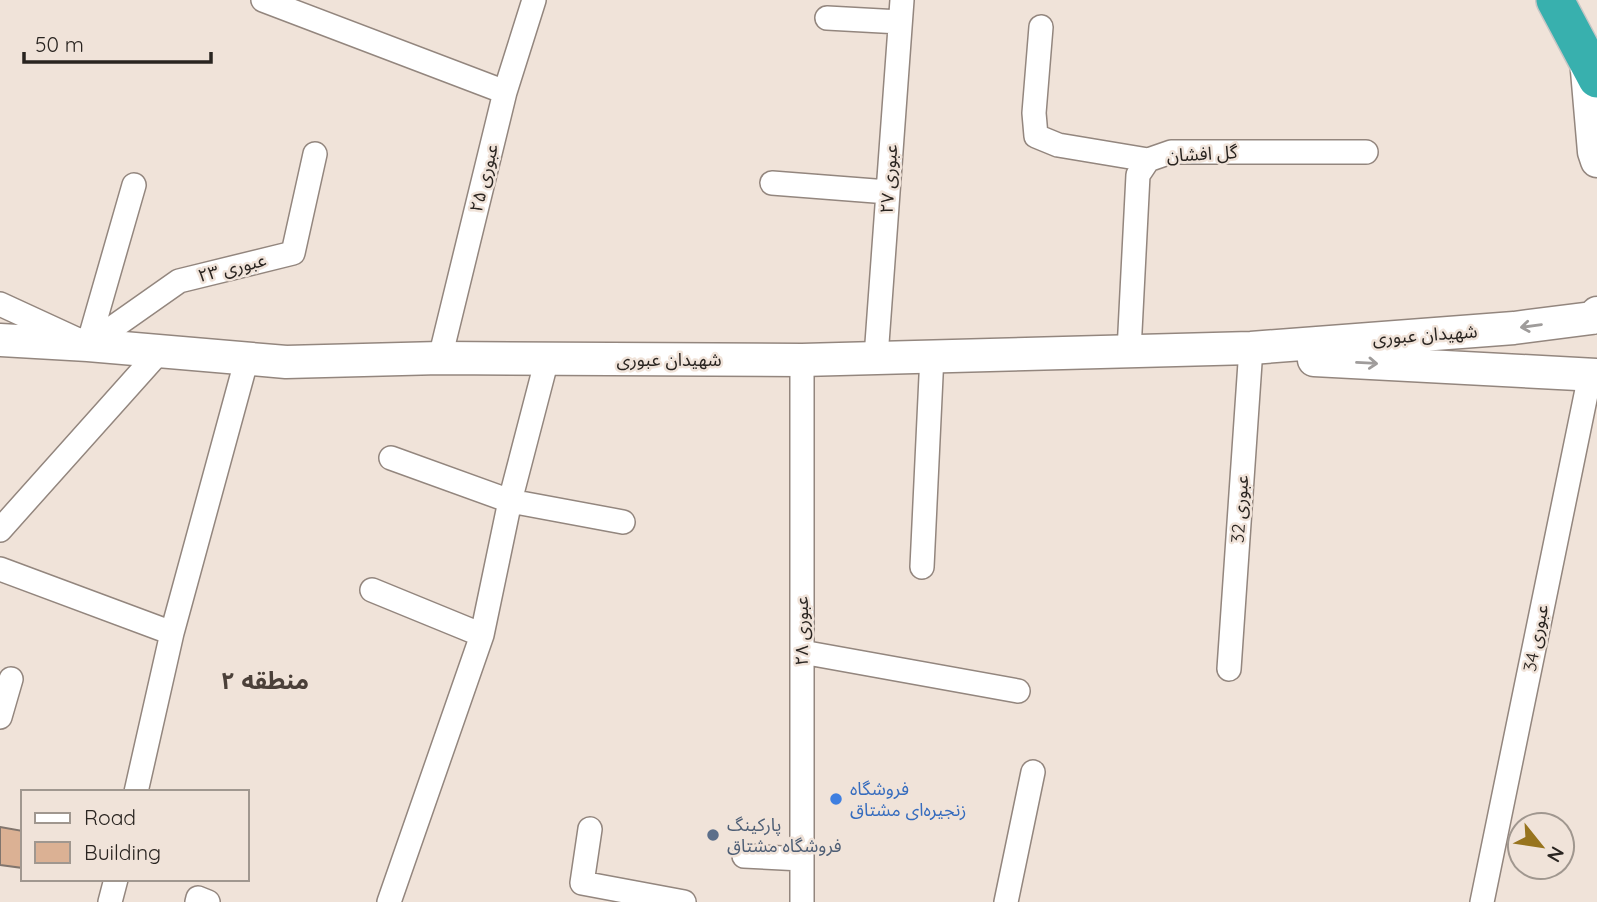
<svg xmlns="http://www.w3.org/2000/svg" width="1597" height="902" viewBox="0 0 1597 902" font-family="Quicksand,'Noto Sans Arabic',sans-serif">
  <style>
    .building { fill: #dbb194; stroke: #81756d; stroke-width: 2 }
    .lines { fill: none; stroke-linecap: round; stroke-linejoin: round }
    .minor-casing { stroke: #93867e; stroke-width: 26 }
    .secondary-casing { stroke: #93867e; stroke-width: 35 }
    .trunk-casing { stroke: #c7c6c5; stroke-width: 40 }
    .minor { stroke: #fff; stroke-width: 23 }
    .secondary { stroke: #fff; stroke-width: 32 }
    .trunk { stroke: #38b0ae; stroke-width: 37 }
    .oneway { stroke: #9f9c9b }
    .shop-dot { fill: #3f7fe0; stroke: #f0e3d9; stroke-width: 2.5 }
    .service-dot { fill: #5c6f8a; stroke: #f0e3d9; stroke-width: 2.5 }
    .labels { text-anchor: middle; stroke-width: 5; stroke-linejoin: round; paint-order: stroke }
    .street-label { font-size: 18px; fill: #292420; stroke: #f0e3d9 }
    .shop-label { font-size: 18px; fill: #366cbe; stroke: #f0e3d9; text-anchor: start }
    .service-label { font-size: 18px; fill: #4e5e75; stroke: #f0e3d9; text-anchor: start }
    .district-label { font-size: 24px; font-weight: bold; fill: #4b4039; stroke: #f0e3d9 }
  </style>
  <rect width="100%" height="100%" fill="#f0e3d9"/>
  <!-- building -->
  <path class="building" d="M 0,827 L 23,831 L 23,868 L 0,865 Z"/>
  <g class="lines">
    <!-- minor casing -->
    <g class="minor-casing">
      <path id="minor" d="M 263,0 L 505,92
        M 827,18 L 900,22
        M 1041,27 L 1034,113 L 1036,136 L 1058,145 L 1148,160
        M 772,183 L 888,192
        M 0,304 L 76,339
        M 88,345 L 179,281 L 293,253 L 315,154
        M 88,345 L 134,185
        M 1129,351 L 1138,175 L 1148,160 L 1171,152 L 1366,152
        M 876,357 L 902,0
        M 440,358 L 505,92 L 534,0
        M 391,458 L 510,501 L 547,359
        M 0,530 L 160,351
        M 922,567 L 932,355
        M 0,569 L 172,633
        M 372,590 L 482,635
        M 802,652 L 1018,691
        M 1229,669 L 1251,348
        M 0,717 L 11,679
        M 136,792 L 172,633 L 247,358
        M 590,829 L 582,883 L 684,902
        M 744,856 L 802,859
        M 110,902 L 116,879
        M 197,902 L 198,898 L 208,902
        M 389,902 L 482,635 L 510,501 L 623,522
        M 802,902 L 802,360
        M 1006,902 L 1033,772
        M 1482,902 L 1590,375"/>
    </g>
    <!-- secondary casing -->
    <g class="secondary-casing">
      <path id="secondary" d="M 1586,59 L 1594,152 L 1597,161
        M 0,340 L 88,345 L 286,362 L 440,358 L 802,360 L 1251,348 L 1514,328 L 1592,318 L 1597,313
        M 1314,360 L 1597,375"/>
    </g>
    <!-- trunk casing -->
    <g class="trunk-casing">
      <path id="trunk" d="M 1555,0 L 1597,79"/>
    </g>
    <!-- minor -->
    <use href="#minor" class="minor"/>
    <!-- secondary -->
    <use href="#secondary" class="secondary"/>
    <!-- trunk -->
    <use href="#trunk" class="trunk"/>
  </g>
  <!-- one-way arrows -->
  <defs><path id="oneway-shaft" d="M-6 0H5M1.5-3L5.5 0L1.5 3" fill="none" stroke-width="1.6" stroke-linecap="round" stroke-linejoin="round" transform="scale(1.75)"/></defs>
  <g class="oneway">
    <use href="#oneway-shaft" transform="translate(1531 326) rotate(172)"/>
    <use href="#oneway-shaft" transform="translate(1367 363) rotate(3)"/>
  </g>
  <!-- markers -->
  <circle class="shop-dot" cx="836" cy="799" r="7"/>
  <circle class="service-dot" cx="713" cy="835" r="7"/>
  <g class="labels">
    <!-- street labels -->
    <g class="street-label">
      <text transform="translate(1202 154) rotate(-3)" y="6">گل افشان</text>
      <text transform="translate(484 178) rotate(-76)" y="6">عبوری ۲۵</text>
      <text transform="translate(889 179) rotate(-86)" y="6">عبوری ۲۷</text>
      <text transform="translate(232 268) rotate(-14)" y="6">عبوری ۲۳</text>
      <text transform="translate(1425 335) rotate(-4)" y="6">شهیدان عبوری</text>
      <text x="669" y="366">شهیدان عبوری</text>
      <text transform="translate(1240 509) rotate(-86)" y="6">عبوری 32</text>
      <text transform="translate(802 631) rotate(-90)" y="6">عبوری ۲۸</text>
      <text transform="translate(1536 638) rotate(-79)" y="6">عبوری 34</text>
    </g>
    <!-- shop labels -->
    <g class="shop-label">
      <text x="850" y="795">فروشگاه<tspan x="850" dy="21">زنجیره‌ای مشتاق</tspan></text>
    </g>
    <!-- service labels -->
    <g class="service-label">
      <text x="727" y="831">پارکینگ<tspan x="727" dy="21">فروشگاه مشتاق</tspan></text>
    </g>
    <!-- district labels -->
    <g class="district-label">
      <text x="265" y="689">منطقه ۲</text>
    </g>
  </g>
  <!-- legend -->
  <rect x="21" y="790" width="228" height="91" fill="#f0e3d9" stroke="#a0978f" stroke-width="2"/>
  <rect x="35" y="813" width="35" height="10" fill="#ffffff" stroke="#a0978f" stroke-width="2"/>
  <text x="84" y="825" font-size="21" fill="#292420">Road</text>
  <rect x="35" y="842" width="35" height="21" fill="#dbb194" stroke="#a0978f" stroke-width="2"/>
  <text x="84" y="860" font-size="21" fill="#292420">Building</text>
  <!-- north arrow -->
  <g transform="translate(1541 846) rotate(120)"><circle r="33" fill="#f0e3d9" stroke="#a0978f" stroke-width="2"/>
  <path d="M0-5L12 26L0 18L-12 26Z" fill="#97741e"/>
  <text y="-10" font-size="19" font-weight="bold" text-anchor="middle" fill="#292420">N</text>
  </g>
  <!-- scale -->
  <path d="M24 52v10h187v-10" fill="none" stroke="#292420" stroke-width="3.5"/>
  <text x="35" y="52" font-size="21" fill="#292420" stroke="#f0e3d9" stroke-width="5" paint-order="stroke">50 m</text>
</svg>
